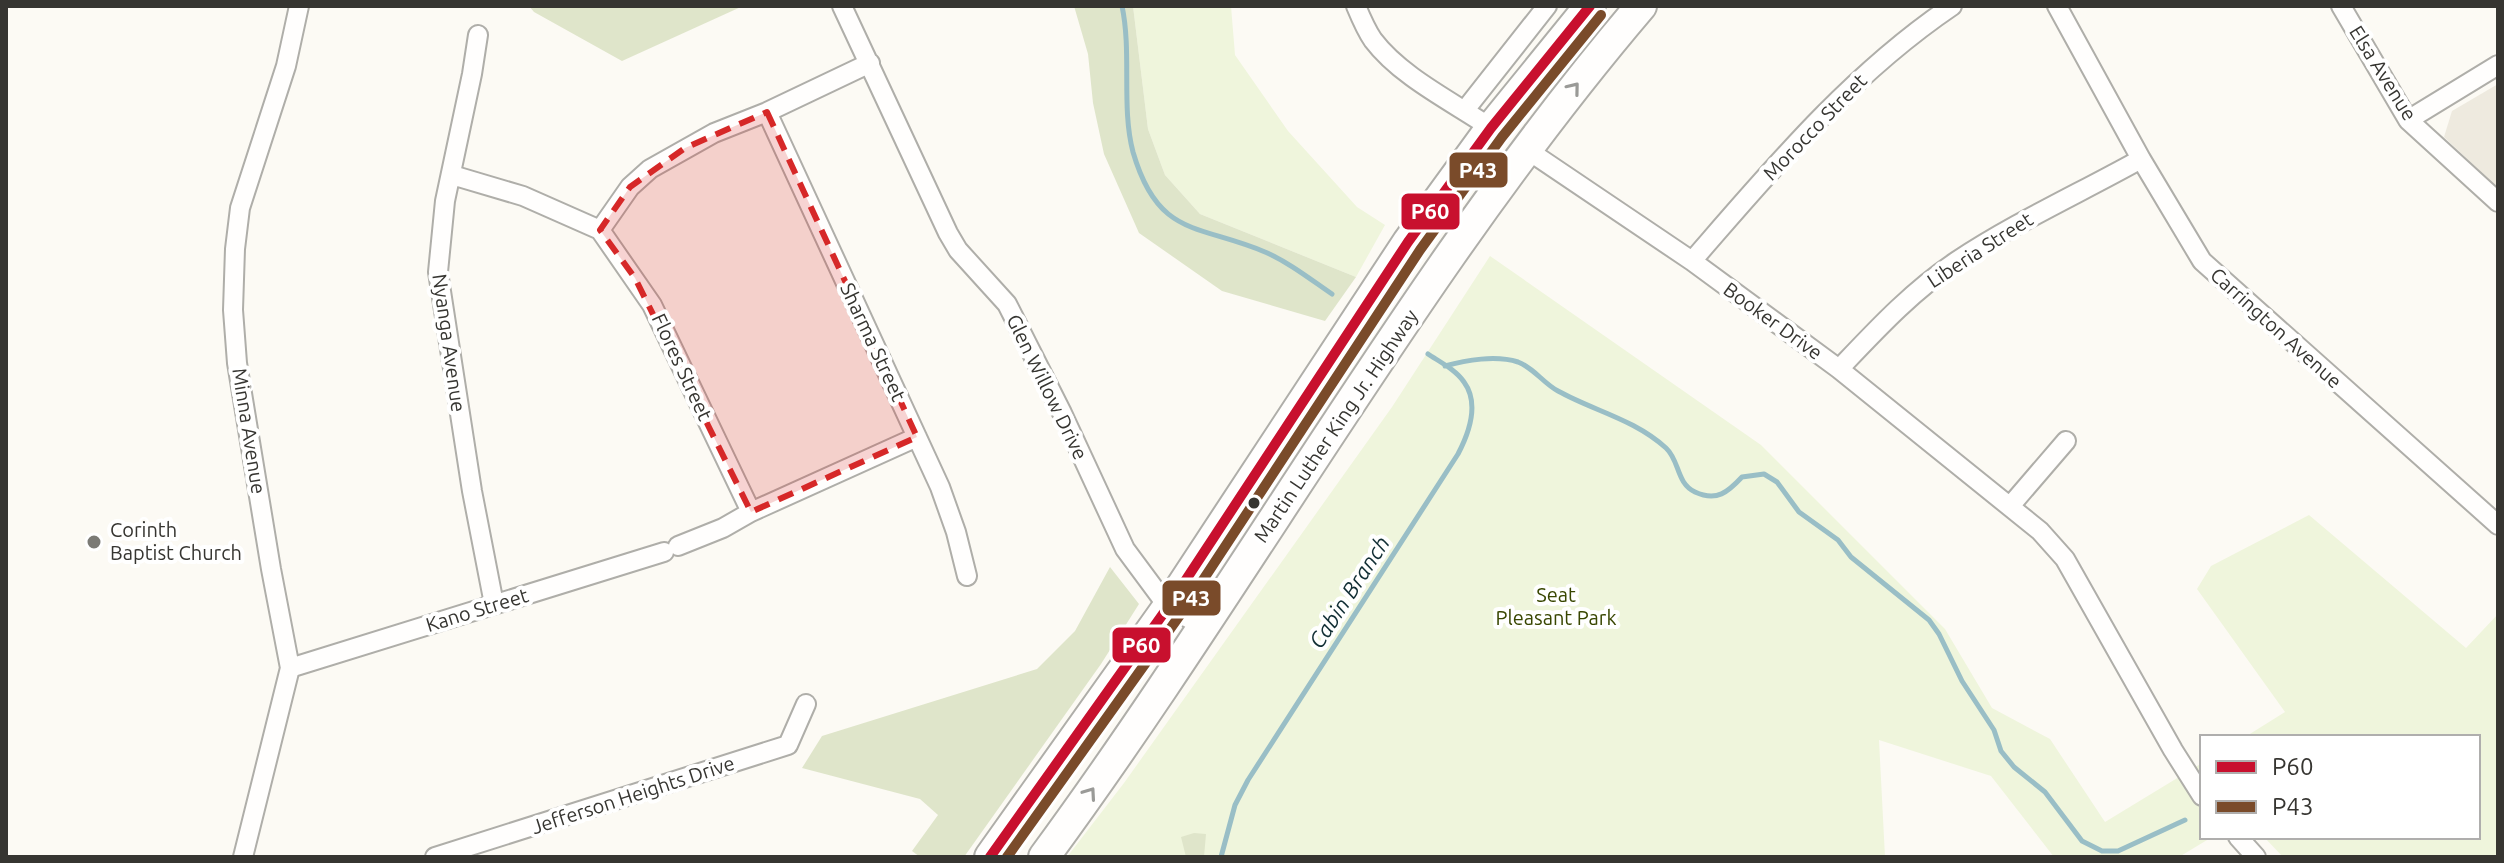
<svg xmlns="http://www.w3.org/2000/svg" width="2504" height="863" viewBox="0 0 2504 863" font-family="Ubuntu,sans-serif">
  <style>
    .built { fill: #eeeadf }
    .green { fill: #eff5dc }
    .forest { fill: #dfe5ca }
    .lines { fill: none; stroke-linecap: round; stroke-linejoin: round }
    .stream { stroke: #99bec6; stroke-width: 5 }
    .minor-casing { stroke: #afaea9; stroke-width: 22 }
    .primary-casing { stroke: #afaea9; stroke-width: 34 }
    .minor { stroke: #fffefd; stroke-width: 18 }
    .primary { stroke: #fffefd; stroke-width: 30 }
    .bus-1-casing { stroke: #fff; stroke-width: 16 }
    .bus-2-casing { stroke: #fff; stroke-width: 16 }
    .bus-1 { stroke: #c8102e; stroke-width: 10 }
    .bus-2 { stroke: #7a4b2a; stroke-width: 10 }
    .oneway { stroke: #9a9a97 }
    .marked { fill: #d62828; fill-opacity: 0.2; stroke: #d62828; stroke-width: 6; stroke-dasharray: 16 10; stroke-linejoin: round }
    .bus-dot { fill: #363531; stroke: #fff; stroke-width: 3 }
    .poi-dot { fill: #7b7a75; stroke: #fff; stroke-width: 3 }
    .labels { text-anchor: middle; stroke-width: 8; stroke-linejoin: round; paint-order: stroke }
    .street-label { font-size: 20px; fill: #363531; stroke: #fff }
    .poi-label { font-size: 20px; fill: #363531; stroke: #fff; text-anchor: start }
    .park-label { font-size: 20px; fill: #384600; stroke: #fff }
    .water-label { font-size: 22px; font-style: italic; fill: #112e34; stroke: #fff }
    .line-badge { stroke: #fff; stroke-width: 3 }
    .badge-label { font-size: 22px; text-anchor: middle; font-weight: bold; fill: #fff }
  </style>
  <rect width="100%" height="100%" fill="#fcfaf4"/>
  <!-- built -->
  <path class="built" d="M 2498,84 L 2498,188 L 2444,137 L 2452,111 Z"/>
  <!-- green -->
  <path class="green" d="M 1133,6 L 1231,6 L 1235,55 L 1288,131 L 1357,207 L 1385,225 L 1356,277 L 1200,214 L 1165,175 L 1148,129 Z
    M 1490,256 L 1761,445 L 1945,629 L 1992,708 L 2050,739 L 2105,822 L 2202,763 L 2202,837 L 2212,837 L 2179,857 L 2054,857 L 1991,776 L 1879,740 L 1885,857 L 1067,857 L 1124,783 L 1392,407 Z
    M 2309,515 L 2466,648 L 2498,614 L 2498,857 L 2283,857 L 2264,837 L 2478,837 L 2478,737 L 2245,737 L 2285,712 L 2197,589 L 2211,566 Z"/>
  <!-- forest -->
  <path class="forest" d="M 529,6 L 743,6 L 622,61 L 534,12 Z
    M 1074,6 L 1133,6 L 1148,129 L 1165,175 L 1200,214 L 1356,277 L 1325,321 L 1222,291 L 1139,233 L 1104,154 L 1093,103 L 1088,54 Z
    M 1110,567 L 1139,604 L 1101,664 L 964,857 L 920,857 L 912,851 L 938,815 L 920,799 L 802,768 L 822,736 L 1037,669 L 1075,631 Z
    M 1194,833 L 1206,834 L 1204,857 L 1186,857 L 1181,837 Z"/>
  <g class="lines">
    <!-- stream -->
    <path class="stream" d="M 1122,6 C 1132,53 1121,107 1133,152 C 1158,238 1199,224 1265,252 C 1290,263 1310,279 1332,294
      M 1445,366 C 1466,360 1496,355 1518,362 C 1534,368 1543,383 1558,391 C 1594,411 1634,419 1666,448 C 1680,461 1676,483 1695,492 C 1717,502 1728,492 1742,477 L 1764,474 L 1777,482 L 1799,512 L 1838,540 L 1851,557 L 1929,620 L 1939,634 L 1962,681 L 1994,730 L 2001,751 L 2014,767 L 2045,792 L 2082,841 L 2102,851 L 2118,851 L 2185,820
      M 1221,857 L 1235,805 L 1248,780 L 1458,454 C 1469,433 1480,404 1464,382 C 1456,370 1440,362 1428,354"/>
    <!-- minor casing -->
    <g class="minor-casing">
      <path id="minor" d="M 842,6 L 948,233 L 958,250 L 1007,304 L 1062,413 L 1125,549 L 1168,607 L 1203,626
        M 1356,6 C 1361,18 1366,30 1373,40 C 1401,77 1453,102 1491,128
        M 2057,6 L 2141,159 L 2202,261 L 2498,525
        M 2341,6 L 2408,120 L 2498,202
        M 478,35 L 472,74 L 445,201 L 438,272 L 472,491 L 494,604
        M 1465,110 L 1547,6
        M 767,112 L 940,487 L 956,532 L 967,576
        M 2408,120 L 2498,65
        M 1526,149 L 1692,261 L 1839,369 L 2040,531 L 2065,559 L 2173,750 L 2202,796
        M 452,175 L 523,196 L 600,230 L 652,305 L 751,512
        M 600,230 L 630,187 L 650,169 L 714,133 L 767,112 L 870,63
        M 1692,261 C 1772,169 1850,75 1952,6
        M 1839,369 C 1876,330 1912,291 1957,261 C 2016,222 2080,193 2141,159
        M 2011,505 L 2066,441
        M 678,546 L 723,528 L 751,512 L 917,437
        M 290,668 L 664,552
        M 2238,837 L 2256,857
        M 243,857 L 290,668 L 271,569 L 237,363 L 233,310 L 235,249 L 240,208 L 286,66 L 299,6
        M 435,857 L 788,745 L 806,704"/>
    </g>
    <!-- primary casing -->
    <g class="primary-casing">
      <path id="primary" d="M 990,857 L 1168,607 L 1408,242 L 1491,128 L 1590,6
        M 1044,857 C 1249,578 1416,270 1641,6"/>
    </g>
    <!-- minor -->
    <use href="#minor" class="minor"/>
    <!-- primary -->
    <use href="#primary" class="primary"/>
    <!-- bus-1 casing -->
    <g class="bus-1-casing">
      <path id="bus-1" d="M 990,857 L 1168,607 L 1408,242 L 1491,128 L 1590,6"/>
    </g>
    <!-- bus-2 casing -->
    <g class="bus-2-casing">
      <path id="bus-2" d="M 1007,857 L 1180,615 L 1420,250 L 1502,137 L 1601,15"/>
    </g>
    <!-- bus-1 -->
    <use href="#bus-1" class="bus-1"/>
    <!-- bus-2 -->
    <use href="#bus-2" class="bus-2"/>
  </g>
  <!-- one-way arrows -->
  <defs><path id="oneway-chevron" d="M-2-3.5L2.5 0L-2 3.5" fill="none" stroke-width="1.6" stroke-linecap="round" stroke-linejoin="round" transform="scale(2)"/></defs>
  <g class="oneway">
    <use href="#oneway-chevron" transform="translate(1574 88) rotate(-51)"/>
    <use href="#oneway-chevron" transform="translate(1090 793) rotate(-55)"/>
  </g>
  <!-- marked area -->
  <path class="marked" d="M 767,112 L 917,437 L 751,512 L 635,278 L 600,230 L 630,187 L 685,148 Z"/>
  <!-- markers -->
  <circle class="bus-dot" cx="1254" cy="503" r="7"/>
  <circle class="poi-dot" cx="94" cy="542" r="8"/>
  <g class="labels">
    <!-- street labels -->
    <g class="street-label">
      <text transform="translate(2383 73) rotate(58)" y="7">Elsa Avenue</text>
      <text transform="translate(1815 127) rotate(-46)" y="7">Morocco Street</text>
      <text transform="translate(1980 250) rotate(-33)" y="7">Liberia Street</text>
      <text transform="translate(1773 321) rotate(36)" y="7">Booker Drive</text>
      <text transform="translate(2276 328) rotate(42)" y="7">Carrington Avenue</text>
      <text transform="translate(873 342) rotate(65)" y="7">Sharma Street</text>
      <text transform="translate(449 343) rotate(82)" y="7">Nyanga Avenue</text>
      <text transform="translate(682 367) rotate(65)" y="7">Flores Street</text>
      <text transform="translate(1047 387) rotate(64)" y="7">Glen Willow Drive</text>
      <text transform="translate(1336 426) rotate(-56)" y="7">Martin Luther King Jr. Highway</text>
      <text transform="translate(249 431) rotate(81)" y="7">Minna Avenue</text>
      <text transform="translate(477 610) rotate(-17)" y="7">Kano Street</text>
      <text transform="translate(633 795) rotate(-18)" y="7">Jefferson Heights Drive</text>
    </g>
    <!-- poi labels -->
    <g class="poi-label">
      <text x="110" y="537">Corinth<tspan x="110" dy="23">Baptist Church</tspan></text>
    </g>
    <!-- park labels -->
    <g class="park-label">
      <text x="1556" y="602">Seat<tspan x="1556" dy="23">Pleasant Park</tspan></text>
    </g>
    <!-- water labels -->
    <g class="water-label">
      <text transform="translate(1349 592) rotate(-57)" y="8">Cabin Branch</text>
    </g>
  </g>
  <g class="line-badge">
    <rect x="1448" y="151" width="61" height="38" rx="8" fill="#7a4b2a"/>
    <rect x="1400" y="192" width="61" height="39" rx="8" fill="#c8102e"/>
    <rect x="1161" y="579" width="61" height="38" rx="8" fill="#7a4b2a"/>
    <rect x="1111" y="626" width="61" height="38" rx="8" fill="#c8102e"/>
  </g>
  <g class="badge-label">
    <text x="1478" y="178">P43</text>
    <text x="1430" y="219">P60</text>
    <text x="1191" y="606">P43</text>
    <text x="1141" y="653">P60</text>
  </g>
  <!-- border -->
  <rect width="2504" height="863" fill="none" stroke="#363531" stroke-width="16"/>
  <!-- legend -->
  <rect x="2200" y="735" width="280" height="104" fill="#ffffff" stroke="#afaead" stroke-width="2"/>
  <rect x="2216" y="761" width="40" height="12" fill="#c8102e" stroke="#afaead" stroke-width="2"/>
  <text x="2272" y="775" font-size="24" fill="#363531">P60</text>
  <rect x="2216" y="801" width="40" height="12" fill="#7a4b2a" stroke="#afaead" stroke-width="2"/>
  <text x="2272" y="815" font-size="24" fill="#363531">P43</text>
</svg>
